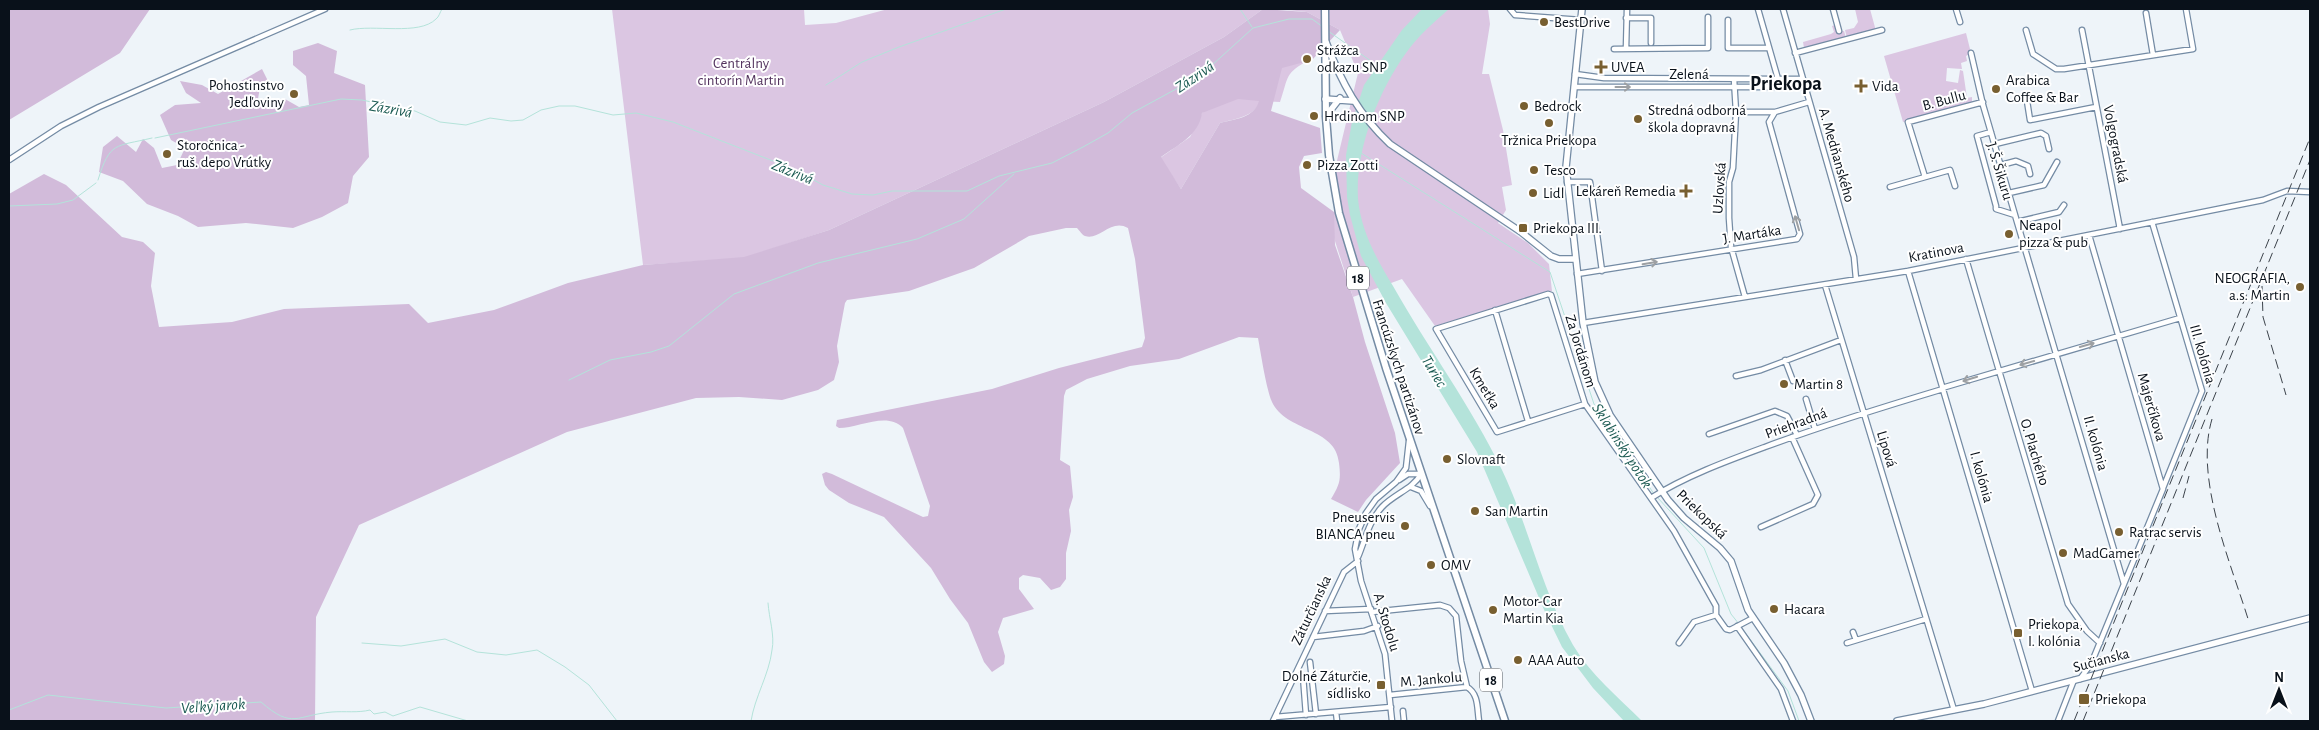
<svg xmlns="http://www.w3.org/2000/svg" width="2319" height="730" viewBox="0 0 2319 730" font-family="'Alegreya Sans',sans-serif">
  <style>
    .green { fill: #dbc6e2 }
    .forest { fill: #d2bbda; fill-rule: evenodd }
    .water { fill: #b4e3da }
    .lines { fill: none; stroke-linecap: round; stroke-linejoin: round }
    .stream { stroke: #b4e3da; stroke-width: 1 }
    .street-casing { stroke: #748ba4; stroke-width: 7 }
    .secondary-casing { stroke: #748ba4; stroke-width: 8 }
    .primary-casing { stroke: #748ba4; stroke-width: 9 }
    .street { stroke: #fff; stroke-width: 4.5 }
    .secondary { stroke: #fff; stroke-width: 5.5 }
    .primary { stroke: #fff; stroke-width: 6 }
    .rail { stroke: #3c434b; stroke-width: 1; stroke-dasharray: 10 5; stroke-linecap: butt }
    .oneway { stroke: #9da0a3 }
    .poi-dot { fill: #785f30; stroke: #fff; stroke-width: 2 }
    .labels { text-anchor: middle; stroke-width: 4; stroke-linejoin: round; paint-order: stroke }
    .shield { fill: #fff; stroke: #53585f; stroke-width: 1 }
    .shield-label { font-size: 14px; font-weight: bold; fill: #09111a }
    .poi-label { font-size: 15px; fill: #09111a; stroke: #fff; text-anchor: start }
    .park-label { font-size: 15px; fill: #54345f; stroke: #fff }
    .street-label { font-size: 15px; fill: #09111a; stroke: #fff }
    .water-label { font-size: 16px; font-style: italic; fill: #1b5a52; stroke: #fff }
    .district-label { font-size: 20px; font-weight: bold; fill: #09111a; stroke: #fff }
  </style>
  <rect width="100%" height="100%" fill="#eef4f9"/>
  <!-- green -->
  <path class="green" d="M 612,9 L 804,9 L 805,25 L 836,23 L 888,9 L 1263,9 L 1224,37 L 1104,102 L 829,230 L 744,258 L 643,265 Z
    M 1277,9 L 1488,9 L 1490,24 L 1482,74 L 1489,74 L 1503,130 L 1512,185 L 1502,187 L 1506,210 L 1498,223 L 1528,243 L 1549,264 L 1552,291 L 1435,326 L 1402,279 L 1353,297 L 1334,238 L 1334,173 L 1358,73 L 1340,30 L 1307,12 Z
    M 1855,9 L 1870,9 L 1876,31 L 1862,35 L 1861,32 L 1861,34 L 1847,38 L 1845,30 L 1854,28 L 1858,22 Z
    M 1835,25 L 1837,32 L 1844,31 L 1846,38 L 1804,48 L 1803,42 L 1831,34 L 1834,32 L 1832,26 Z
    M 1966,33 L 1971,53 L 1966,56 L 1967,61 L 1961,63 L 1962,69 L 1947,68 L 1946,81 L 1958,83 L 1960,70 L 1963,71 L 1967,98 L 1972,97 L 1972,102 L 1903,122 L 1884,56 Z
    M 1309,60 C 1284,74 1289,76 1280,102 L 1260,101 C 1254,117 1235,119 1220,123 L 1181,189 L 1160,158 L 1190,137 L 1202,113 L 1275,67 Z"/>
  <!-- forest -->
  <path class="forest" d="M 9,9 L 150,9 L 120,53 L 9,120 Z
    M 1263,9 L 1307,12 L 1340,30 L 1312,60 L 1282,68 L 1271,111 L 1320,128 L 1322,153 L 1304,156 L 1299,167 L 1301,188 L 1334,212 L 1335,245 L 1353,297 L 1365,342 L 1395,433 L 1400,463 L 1366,500 L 1358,512 L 1331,499 C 1340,484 1341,480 1339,463 C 1336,427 1286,432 1272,402 C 1266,388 1261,354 1258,338 L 1239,337 L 1179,359 L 1130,366 L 1087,379 L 1066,390 L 1064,396 L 1060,460 L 1070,466 L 1073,497 L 1069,510 L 1071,531 L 1066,553 L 1066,579 L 1060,587 L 1051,590 L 1040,578 L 1023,575 L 1019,578 L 1019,589 L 1034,609 L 1003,618 L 998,632 L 1005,656 L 1004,664 L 992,672 L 984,662 L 968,623 L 950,599 L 931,568 L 884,517 L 849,503 L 829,490 L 825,485 L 822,474 L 826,472 L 832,474 L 923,517 L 928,516 L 930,506 L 903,428 C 888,411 858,428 839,428 L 836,426 L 837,420 L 992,389 L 1059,368 L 1142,347 L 1145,338 L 1135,259 L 1128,228 C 1111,218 1099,241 1085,236 C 1082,235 1080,231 1077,228 L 1066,228 L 1029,236 L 974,268 L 909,291 L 847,300 L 845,303 L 837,346 L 839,362 L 834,380 L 818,390 L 782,400 L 739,397 L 696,398 L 567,432 L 359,525 L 316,617 L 315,721 L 9,721 L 9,194 L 44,174 L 66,185 L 122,237 L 143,242 L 155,253 L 151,286 L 159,327 L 232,322 L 284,309 L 409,304 L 428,323 L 494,310 L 568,283 L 643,265 L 744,257 L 829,230 L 1104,102 L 1224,37 ZM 1238,99 L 1259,101 C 1254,118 1235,119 1220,123 L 1181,189 L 1161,157 C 1178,145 1199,135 1202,113 Z
    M 318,43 L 337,51 L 334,73 L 365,85 L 369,157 L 353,176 L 348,203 L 322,217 L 293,228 L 246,223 L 198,227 L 178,216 L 147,204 L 123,181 L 99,172 L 103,147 L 117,136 L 136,152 L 143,139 L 154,148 L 162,168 L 177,165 L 185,148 L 171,140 L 160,115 L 175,105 L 201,103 L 186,93 L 180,81 L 202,85 L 218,94 L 262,69 L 270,85 L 260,87 L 258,99 L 271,105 L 285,99 L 299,107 L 309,105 L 306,76 L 293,65 L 293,51 Z"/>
  <!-- water -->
  <path class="water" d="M 1422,9 L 1449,9 C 1434,22 1418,36 1406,53 C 1378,92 1355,150 1358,199 C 1361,231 1377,260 1393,286 C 1428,348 1471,406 1502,470 C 1529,527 1542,591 1573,645 C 1591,675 1618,697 1642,721 L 1624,721 L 1593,688 L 1562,647 L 1545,612 L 1477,452 L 1386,303 L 1361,256 L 1350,215 L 1347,197 L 1346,155 L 1352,122 L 1364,85 L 1402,30 Z"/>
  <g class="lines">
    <!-- stream -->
    <path class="stream" d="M 1240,9 L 1252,27
      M 350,30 C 373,24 419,36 436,19 C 439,17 440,12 442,9
      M 1328,31 L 1378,66
      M 826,85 L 862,62 L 899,47 L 1006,9
      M 155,138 L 341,99 L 362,100 L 415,111 L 440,122 L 466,125 L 490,118 L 511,121 L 523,120 L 541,110 L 559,106 L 575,106 L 613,115 L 636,113 L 673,122 L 791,168 L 823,185 L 852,194 L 873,195 L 892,191 L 967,191 L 999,176 L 1052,163 L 1083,147 L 1108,133 L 1132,113 L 1200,76 L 1253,28 L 1289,19 L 1312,19 L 1323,27
      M 1361,153 L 1550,272 L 1594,404 L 1610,427
      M 98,180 C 110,141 115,147 152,138
      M 9,206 L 57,204 L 73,200 L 96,183
      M 569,380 L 610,360 L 651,352 L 669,346 L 734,294 L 818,263 L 917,239 L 964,219 L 1014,174
      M 1612,431 L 1654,494
      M 1657,497 L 1704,548 L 1731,614 L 1739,624
      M 1741,627 L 1788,691 L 1799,721
      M 362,643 L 401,646 L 445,639 L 477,652 L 506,655 L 537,650 L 565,667 L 589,685 L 617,721
      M 9,710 L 48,695 L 166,708 L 261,702 C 293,730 296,715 332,712 C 345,711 358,713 370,710 L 374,714 L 385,712 L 393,716 L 420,707 L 468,721
      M 751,721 C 755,696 769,675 772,650 C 775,636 769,618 768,603"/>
    <!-- street casing -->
    <g class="street-casing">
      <path id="street" d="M 1510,9 L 1515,15 L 1581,20
        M 1758,9 L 1778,79
        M 1783,9 L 1854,257 L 1856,279
        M 1833,9 L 1839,31
        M 1956,9 L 1960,22
        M 2146,13 L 2153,55
        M 1626,18 L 1651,18 L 1651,43
        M 1728,20 L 1728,48 L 1769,48
        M 2026,30 L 2033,54 L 2056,69 L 2064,69 L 2193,49 L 2186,9
        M 2082,30 L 2120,229
        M 1614,49 L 1708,48 L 1708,17
        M 1626,49 L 1627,9
        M 1795,53 L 1882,30
        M 1971,53 L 1983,105 L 2015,215 L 2124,584 L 2091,664 L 2080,679
        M 1575,74 L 1604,78 L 1802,79
        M 1734,79 L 1736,112 L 1733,168 L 1729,182 L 1729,218 L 1731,247 L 1745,297
        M 1574,87 L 1805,87
        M 2027,101 L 2030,120 L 2096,107
        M 1736,112 L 1775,112
        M 1991,132 L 1977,136 L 1996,206 L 1996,209 L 2015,215
        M 1995,144 L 2041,133 L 2046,136 L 2049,149
        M 9,160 L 61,126 L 99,107 L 325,9
        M 2001,165 L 2016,161 L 2028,166 L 2030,174
        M 1925,177 L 1908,122 L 1983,102
        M 1567,182 L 1590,182 L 1602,271
        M 1890,187 L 1950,170 L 1955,186
        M 2009,193 L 2044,185 L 2057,162
        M 2017,222 L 2059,212 L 2064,205
        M 2152,222 L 2202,391 L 2163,488
        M 2089,235 L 2163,489 L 2124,584
        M 1966,259 L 2068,604 L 2087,631 L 2100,643
        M 1908,271 L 2032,691
        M 1577,274 L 1797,239 L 1800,234 L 1769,122 L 1775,112 L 1809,102
        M 1825,285 L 1954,710
        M 1495,310 L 1528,421
        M 1583,323 L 1908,271 L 2263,200 L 2287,191 L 2310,192
        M 1785,360 L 1793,381
        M 1736,376 L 1761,370 L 1841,340
        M 1942,388 L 2180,318
        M 1806,399 L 1815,429
        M 1585,404 L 1497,432 L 1436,329 L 1548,294 L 1551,295 L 1585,404 L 1674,531 L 1716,606 L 1716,615
        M 1605,432 L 1616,424
        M 1709,434 L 1775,411 L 1787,416 L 1797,435
        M 1411,487 L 1421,491 L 1430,506
        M 1651,498 C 1686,476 1727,461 1765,447 C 1824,425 1883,407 1943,389
        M 1761,527 L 1813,504 L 1818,495 L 1792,437
        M 1358,557 C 1365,540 1369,521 1382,507 C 1394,494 1413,489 1421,474 L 1408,474 L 1399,480
        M 1325,611 L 1371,609
        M 1372,612 L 1440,605 L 1449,608 L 1456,616 L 1461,661 L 1467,687
        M 1716,615 L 1726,629 L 1730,630 L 1753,618
        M 1737,626 L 1781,689 L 1793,721
        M 1853,632 L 1856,640
        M 1313,637 L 1364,631 L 1378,626
        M 1679,643 L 1694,622 L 1716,615
        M 1847,643 L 1926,619
        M 1310,662 L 1316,714
        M 1303,676 L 1306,715
        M 1390,695 L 1467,687 C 1479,694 1477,709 1479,721
        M 1403,711 L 1404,721
        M 1336,712 L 1337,721
        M 1275,717 L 1391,707
        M 1273,721 L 1344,572 L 1358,561
        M 1392,721 L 1385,654 L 1361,581 L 1355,549 L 1359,529 L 1366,513 L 1376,499 L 1396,482 L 1406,468 L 1409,441
        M 2058,721 L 2074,680"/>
    </g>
    <!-- secondary casing -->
    <g class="secondary-casing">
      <path id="secondary" d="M 1582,9 L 1566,167 L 1583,323 L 1595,382 L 1610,415 L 1668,500 L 1684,518 L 1720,548 L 1731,561 L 1748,610 L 1784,663 L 1801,695 L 1811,721
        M 1326,42 C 1341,82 1359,115 1390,144 L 1521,232 L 1551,256 L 1559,259 L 1575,259
        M 1325,99 L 1353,101
        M 1326,116 L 1340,98
        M 1897,721 L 1984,704 L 2310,618"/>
    </g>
    <!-- primary casing -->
    <g class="primary-casing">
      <path id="primary" d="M 1325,9 L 1326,117 L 1329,155 L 1339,213 L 1386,368 L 1505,721"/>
    </g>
    <!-- street -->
    <use href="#street" class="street"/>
    <!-- secondary -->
    <use href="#secondary" class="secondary"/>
    <!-- primary -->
    <use href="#primary" class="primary"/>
    <!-- rail -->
    <path class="rail" d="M 2262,286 L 2263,317 L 2286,395
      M 2212,419 C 2194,479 2231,563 2249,622
      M 2183,498 L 2189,476
      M 2074,721 L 2310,138
      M 2083,721 L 2310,160"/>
  </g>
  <!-- one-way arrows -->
  <defs><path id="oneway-shaft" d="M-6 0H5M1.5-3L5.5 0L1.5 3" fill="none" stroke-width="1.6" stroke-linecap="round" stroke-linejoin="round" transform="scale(1.25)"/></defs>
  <g class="oneway">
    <use href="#oneway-shaft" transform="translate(1623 87)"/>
    <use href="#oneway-shaft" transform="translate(1797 223) rotate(-106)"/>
    <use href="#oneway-shaft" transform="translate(1650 263) rotate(-9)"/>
    <use href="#oneway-shaft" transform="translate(2087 345) rotate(-16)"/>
    <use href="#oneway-shaft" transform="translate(2027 363) rotate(164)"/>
    <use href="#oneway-shaft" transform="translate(1970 379) rotate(163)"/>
  </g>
  <!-- markers -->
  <g class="poi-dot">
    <circle cx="1544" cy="22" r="5"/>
    <circle cx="1307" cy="59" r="5"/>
    <path d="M1598.5 59.5h5v5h5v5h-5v5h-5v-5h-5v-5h5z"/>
    <path d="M1858.5 78.5h5v5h5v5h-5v5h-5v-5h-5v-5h5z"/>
    <circle cx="1996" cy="89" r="5"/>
    <circle cx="294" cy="94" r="5"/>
    <circle cx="1524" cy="106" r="5"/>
    <circle cx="1314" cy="116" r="5"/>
    <circle cx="1638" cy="119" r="5"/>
    <circle cx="1549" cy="123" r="5"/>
    <circle cx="167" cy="154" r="5"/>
    <circle cx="1307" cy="165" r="5"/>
    <circle cx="1534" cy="170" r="5"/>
    <path d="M1683.5 183.5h5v5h5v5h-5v5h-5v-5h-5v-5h5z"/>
    <circle cx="1533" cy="193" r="5"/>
    <rect x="1518" y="223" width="10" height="10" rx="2.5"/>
    <circle cx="2009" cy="234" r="5"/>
    <circle cx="2300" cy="287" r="5"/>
    <circle cx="1784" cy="384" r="5"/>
    <circle cx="1447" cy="459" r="5"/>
    <circle cx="1475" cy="511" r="5"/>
    <circle cx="1405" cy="526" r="5"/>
    <circle cx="2119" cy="532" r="5"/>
    <circle cx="2063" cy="553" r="5"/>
    <circle cx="1431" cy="565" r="5"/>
    <circle cx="1774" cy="609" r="5"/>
    <circle cx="1493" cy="610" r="5"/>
    <rect x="2013" y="628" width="10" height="10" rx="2.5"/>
    <circle cx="1518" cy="660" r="5"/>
    <rect x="1376" y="680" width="10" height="10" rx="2.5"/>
    <rect x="2078" y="693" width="12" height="12" rx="2.5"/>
  </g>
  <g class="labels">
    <!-- shield labels -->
    <g class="shield">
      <rect x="1347" y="266.5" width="22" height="23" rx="4"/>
      <rect x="1480" y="668.5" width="22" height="23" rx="4"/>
    </g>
    <g class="shield-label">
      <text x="1358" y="283">18</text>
      <text x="1491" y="685">18</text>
    </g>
    <!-- poi labels -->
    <g class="poi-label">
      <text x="1554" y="27">BestDrive</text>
      <text x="1317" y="55">Strážca<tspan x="1317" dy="17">odkazu SNP</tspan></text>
      <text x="1611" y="72">UVEA</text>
      <text x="2006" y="85">Arabica<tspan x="2006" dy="17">Coffee &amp; Bar</tspan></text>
      <text x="284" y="90" text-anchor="end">Pohostinstvo<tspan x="284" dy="17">Jedľoviny</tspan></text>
      <text x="1872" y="91">Vida</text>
      <text x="1534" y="111">Bedrock</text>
      <text x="1648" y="115">Stredná odborná<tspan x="1648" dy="17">škola dopravná</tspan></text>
      <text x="1324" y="121">Hrdinom SNP</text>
      <text x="1549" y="145" text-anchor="middle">Tržnica Priekopa</text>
      <text x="177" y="150">Storočnica -<tspan x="177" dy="17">ruš. depo Vrútky</tspan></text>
      <text x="1317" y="170">Pizza Zotti</text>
      <text x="1544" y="175">Tesco</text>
      <text x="1676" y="196" text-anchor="end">Lekáreň Remedia</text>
      <text x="1543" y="198">Lidl</text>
      <text x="2019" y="230">Neapol<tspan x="2019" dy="17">pizza &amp; pub</tspan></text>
      <text x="1533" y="233">Priekopa III.</text>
      <text x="2290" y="283" text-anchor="end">NEOGRAFIA,<tspan x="2290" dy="17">a.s. Martin</tspan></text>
      <text x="1794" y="389">Martin 8</text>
      <text x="1457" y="464">Slovnaft</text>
      <text x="1485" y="516">San Martin</text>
      <text x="1395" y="522" text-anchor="end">Pneuservis<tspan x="1395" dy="17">BIANCA pneu</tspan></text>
      <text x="2129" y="537">Ratrac servis</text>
      <text x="2073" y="558">MadGamer</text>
      <text x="1441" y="570">OMV</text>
      <text x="1503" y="606">Motor-Car<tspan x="1503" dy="17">Martin Kia</tspan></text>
      <text x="1784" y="614">Hacara</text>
      <text x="2028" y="629">Priekopa,<tspan x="2028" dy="17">I. kolónia</tspan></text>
      <text x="1528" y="665">AAA Auto</text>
      <text x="1371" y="681" text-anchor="end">Dolné Záturčie,<tspan x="1371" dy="17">sídlisko</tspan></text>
      <text x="2095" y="704">Priekopa</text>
    </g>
    <!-- park labels -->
    <g class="park-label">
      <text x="741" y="68">Centrálny<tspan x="741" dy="17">cintorín Martin</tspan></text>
    </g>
    <!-- street labels -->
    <g class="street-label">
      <text x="1689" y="79">Zelená</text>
      <text transform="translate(1944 100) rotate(-15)" y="5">B. Bullu</text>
      <text transform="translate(2116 144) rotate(79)" y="5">Volgogradská</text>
      <text transform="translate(1837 155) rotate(74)" y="5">A. Medňanského</text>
      <text transform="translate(2000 171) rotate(73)" y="5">J. Š. Šikuru</text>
      <text transform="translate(1719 188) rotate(-86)" y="5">Uzlovská</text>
      <text transform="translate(1752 234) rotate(-9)" y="5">J. Martáka</text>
      <text transform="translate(1936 252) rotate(-11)" y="5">Kratinova</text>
      <text transform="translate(1581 351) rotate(73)" y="5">Za Jordánom</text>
      <text transform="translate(2203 354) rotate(74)" y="5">III. kolónia</text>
      <text transform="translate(1399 367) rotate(72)" y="5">Francúzskych partizánov</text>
      <text transform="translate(1485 388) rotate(59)" y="5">Kmeťka</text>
      <text transform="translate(2152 407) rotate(74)" y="5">Majerčíkova</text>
      <text transform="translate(1796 423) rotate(-20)" y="5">Priehradná</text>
      <text transform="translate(2096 443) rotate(74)" y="5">II. kolónia</text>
      <text transform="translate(1887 449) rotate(73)" y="5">Lipová</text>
      <text transform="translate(2035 452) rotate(73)" y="5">O. Plachého</text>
      <text transform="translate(1982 477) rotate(74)" y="5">I. kolónia</text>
      <text transform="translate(1702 514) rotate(44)" y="5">Priekopská</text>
      <text transform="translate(1311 610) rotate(-65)" y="5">Záturčianska</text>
      <text transform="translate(1387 622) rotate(73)" y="5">A. Stodolu</text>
      <text transform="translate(2101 660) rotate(-15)" y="5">Sučianska</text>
      <text transform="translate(1431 679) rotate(-5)" y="5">M. Jankolu</text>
    </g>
    <!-- water labels -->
    <g class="water-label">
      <text transform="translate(1194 76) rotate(-34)" y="6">Zázrivá</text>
      <text transform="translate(391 108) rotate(10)" y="6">Zázrivá</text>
      <text transform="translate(793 171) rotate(22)" y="6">Zázrivá</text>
      <text transform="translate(1435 371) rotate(59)" y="6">Turiec</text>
      <text transform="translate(1623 445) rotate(57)" y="6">Sklabinský potok</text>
      <text transform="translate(213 705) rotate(-4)" y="6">Veľký jarok</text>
    </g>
    <!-- district labels -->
    <g class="district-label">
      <text x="1786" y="90">Priekopa</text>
    </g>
  </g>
  <!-- border -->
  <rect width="2319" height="730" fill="none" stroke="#09111a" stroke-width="20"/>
  <!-- north arrow -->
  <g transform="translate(2279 690)" stroke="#ffffff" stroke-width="4" paint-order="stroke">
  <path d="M0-4L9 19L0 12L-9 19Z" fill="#09111a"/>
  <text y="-8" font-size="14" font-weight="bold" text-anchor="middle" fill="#09111a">N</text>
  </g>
</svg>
